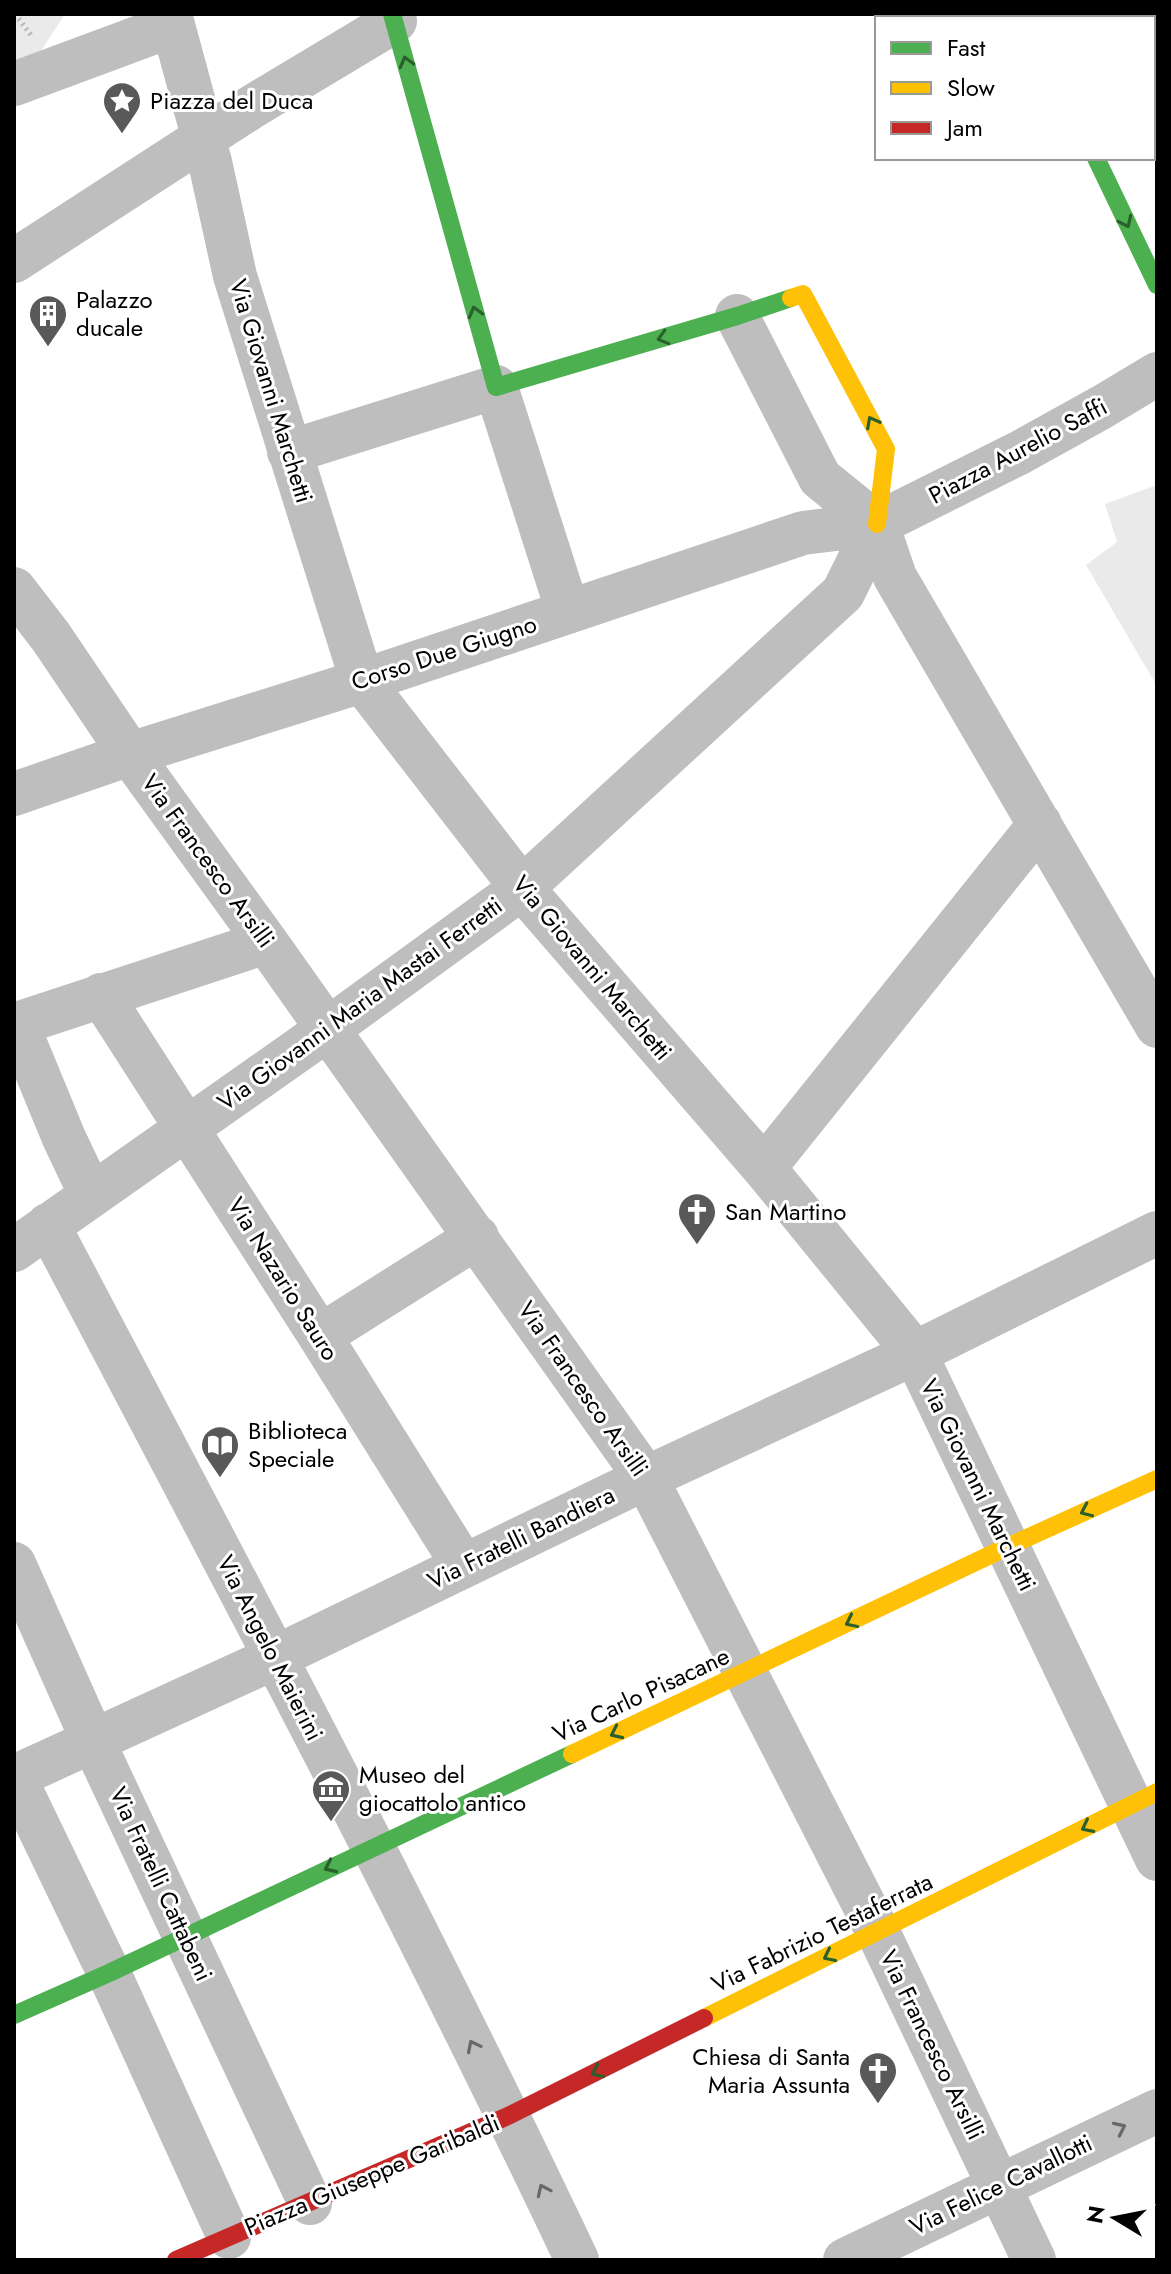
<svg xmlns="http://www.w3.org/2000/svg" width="1171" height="2274" viewBox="0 0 1171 2274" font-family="Jost,sans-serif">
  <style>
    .green { fill: #eaeaea }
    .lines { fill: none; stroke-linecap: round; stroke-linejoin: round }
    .path { stroke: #b8b8b8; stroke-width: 5; stroke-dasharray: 2 4; stroke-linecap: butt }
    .street { stroke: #bebebe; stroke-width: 44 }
    .fast { stroke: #4caf50; stroke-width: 18 }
    .slow { stroke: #ffc107; stroke-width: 18 }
    .jam { stroke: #c62828; stroke-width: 18 }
    .oneway { stroke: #2a602c }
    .oneway2 { stroke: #686868 }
    .labels { text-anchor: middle; stroke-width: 6; stroke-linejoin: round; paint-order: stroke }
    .poi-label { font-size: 24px; fill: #000; stroke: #fff; text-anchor: start }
    .street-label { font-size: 24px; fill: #000; stroke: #fff }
  </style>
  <rect width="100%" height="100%" fill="#fff"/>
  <!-- green -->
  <path class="green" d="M 14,14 L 65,14 L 37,57 L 14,65 Z
    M 1157,485 L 1157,686 L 1086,565 L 1117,542 L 1105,504 Z"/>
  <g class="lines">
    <!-- path -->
    <path class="path" d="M 15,14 L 31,35"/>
    <!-- street -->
    <path class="street" d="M 170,14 L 210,162 L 235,276 L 362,681 L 522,888 L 764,1168 L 915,1353 L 1157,1859
      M 14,84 L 173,25
      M 14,261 L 250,108 L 395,21
      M 737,316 L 820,478 L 877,524
      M 289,452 L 496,387 L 568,612
      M 877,524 L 895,577 L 1157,1026
      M 14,589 L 51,637 L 130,754 L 266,942 L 646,1478 L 878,1932 L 1034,2260
      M 14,794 L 130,754 L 362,681 L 803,533 L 877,524 L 1019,453 L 1102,407 L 1157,374
      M 101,995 L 320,1336 L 463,1565
      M 17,1024 L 64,1138 L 91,1195
      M 14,1025 L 266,942
      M 764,1168 L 1040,824
      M 48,1225 C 229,1568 411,1910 577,2260
      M 14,1250 L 328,1029 L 522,888 L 843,593 L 877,524
      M 320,1336 L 477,1237
      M 14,1564 L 93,1741 L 310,2203
      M 14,1776 L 109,1973 L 229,2237
      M 14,1777 L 276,1657 L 646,1478 L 915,1353 L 1157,1233
      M 845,2260 L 1157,2111"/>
    <!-- fast -->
    <path class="fast" d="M 392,14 L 496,387 L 737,316 L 791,298
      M 1096,158 L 1157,285
      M 14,2015 L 109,1973 L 572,1754"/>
    <!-- slow -->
    <path class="slow" d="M 1033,14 L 1035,18
      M 791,298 L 803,294 L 886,449 L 877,524
      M 572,1754 L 1007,1547 L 1157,1479
      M 704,2018 L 1157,1792"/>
    <!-- jam -->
    <path class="jam" d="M 176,2260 L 508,2116 L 704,2018"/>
  </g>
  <!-- one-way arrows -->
  <defs><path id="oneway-chevron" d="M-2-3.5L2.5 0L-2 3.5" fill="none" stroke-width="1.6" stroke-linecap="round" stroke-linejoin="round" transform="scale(2)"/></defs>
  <g class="oneway">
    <use href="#oneway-chevron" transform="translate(406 62) rotate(-105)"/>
    <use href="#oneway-chevron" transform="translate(1126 222) rotate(65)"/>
    <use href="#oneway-chevron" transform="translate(475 312) rotate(-105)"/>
    <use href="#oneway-chevron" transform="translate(663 338) rotate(164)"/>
    <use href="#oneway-chevron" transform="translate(872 422) rotate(-118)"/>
    <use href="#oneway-chevron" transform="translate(1086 1511) rotate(156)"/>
    <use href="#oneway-chevron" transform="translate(851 1622) rotate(154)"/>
    <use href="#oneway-chevron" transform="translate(616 1733) rotate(155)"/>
    <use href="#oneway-chevron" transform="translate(1087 1827) rotate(153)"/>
    <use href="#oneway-chevron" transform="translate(330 1867) rotate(155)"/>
    <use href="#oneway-chevron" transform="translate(829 1956) rotate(154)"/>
    <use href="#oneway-chevron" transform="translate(597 2072) rotate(154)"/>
  </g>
  <g class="oneway2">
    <use href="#oneway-chevron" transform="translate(473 2046) rotate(-117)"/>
    <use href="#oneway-chevron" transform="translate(1120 2128) rotate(-25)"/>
    <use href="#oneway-chevron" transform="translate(543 2190) rotate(-115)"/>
  </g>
  <!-- icons -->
  <defs>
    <g id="sight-pin" transform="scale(2)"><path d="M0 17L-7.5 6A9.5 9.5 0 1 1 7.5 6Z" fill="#595959" stroke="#fff"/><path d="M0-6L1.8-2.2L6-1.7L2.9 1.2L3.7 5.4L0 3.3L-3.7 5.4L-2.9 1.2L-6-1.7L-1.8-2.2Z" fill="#fff"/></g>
    <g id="building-pin" transform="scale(2)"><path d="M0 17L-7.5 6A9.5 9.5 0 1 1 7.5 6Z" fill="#595959" stroke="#fff"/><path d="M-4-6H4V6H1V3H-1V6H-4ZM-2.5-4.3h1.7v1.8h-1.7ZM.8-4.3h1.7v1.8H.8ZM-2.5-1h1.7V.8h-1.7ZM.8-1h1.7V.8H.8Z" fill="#fff"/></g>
    <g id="church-pin" transform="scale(2)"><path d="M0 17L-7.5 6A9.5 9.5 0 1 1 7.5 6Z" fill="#595959" stroke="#fff"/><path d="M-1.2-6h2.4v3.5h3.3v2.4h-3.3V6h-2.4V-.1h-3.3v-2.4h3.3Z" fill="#fff"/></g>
    <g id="library-pin" transform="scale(2)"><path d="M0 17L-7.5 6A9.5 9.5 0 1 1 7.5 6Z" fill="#595959" stroke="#fff"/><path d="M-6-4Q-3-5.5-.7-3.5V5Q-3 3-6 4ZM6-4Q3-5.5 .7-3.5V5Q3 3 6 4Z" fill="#fff"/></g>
    <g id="museum-pin" transform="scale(2)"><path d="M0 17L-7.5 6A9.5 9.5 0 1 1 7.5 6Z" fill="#595959" stroke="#fff"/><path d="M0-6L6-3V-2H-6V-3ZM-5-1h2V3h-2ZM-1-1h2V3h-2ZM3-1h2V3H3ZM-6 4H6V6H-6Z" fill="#fff"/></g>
  </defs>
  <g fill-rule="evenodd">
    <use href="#sight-pin" x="122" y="101"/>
    <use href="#building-pin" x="48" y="314"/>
    <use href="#church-pin" x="697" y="1212"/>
    <use href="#library-pin" x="220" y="1445"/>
    <use href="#museum-pin" x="331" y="1789"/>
    <use href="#church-pin" x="878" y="2071"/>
  </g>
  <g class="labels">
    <!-- poi labels -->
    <g class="poi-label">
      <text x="150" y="109">Piazza del Duca</text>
      <text x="76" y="308">Palazzo<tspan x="76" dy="28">ducale</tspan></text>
      <text x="725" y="1220">San Martino</text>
      <text x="248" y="1439">Biblioteca<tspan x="248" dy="28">Speciale</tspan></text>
      <text x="359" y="1783">Museo del<tspan x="359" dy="28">giocattolo antico</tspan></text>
      <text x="850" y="2065" text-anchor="end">Chiesa di Santa<tspan x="850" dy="28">Maria Assunta</tspan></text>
    </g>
    <!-- street labels -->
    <g class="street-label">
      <text transform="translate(271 391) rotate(73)" y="8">Via Giovanni Marchetti</text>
      <text transform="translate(1018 451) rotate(-28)" y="8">Piazza Aurelio Saffi</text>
      <text transform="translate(444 653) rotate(-18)" y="8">Corso Due Giugno</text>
      <text transform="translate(208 861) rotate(54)" y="8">Via Francesco Arsilli</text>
      <text transform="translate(592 968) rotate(50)" y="8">Via Giovanni Marchetti</text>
      <text transform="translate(360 1004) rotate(-36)" y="8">Via Giovanni Maria Mastai Ferretti</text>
      <text transform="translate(283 1279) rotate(58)" y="8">Via Nazario Sauro</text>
      <text transform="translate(583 1389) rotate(55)" y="8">Via Francesco Arsilli</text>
      <text transform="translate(978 1485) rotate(64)" y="8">Via Giovanni Marchetti</text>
      <text transform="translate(521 1538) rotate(-26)" y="8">Via Fratelli Bandiera</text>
      <text transform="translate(270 1648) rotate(63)" y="8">Via Angelo Maierini</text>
      <text transform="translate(641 1695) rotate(-25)" y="8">Via Carlo Pisacane</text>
      <text transform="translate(161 1884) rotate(65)" y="8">Via Fratelli Cattabeni</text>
      <text transform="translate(822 1933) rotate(-26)" y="8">Via Fabrizio Testaferrata</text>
      <text transform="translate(932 2045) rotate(64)" y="8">Via Francesco Arsilli</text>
      <text transform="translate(372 2175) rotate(-23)" y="8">Piazza Giuseppe Garibaldi</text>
      <text transform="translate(1001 2185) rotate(-26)" y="8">Via Felice Cavallotti</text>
    </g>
  </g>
  <!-- border -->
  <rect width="1171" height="2274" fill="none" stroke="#000000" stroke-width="32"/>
  <!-- legend -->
  <rect x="875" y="16" width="280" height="144" fill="#ffffff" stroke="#999999" stroke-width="2"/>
  <rect x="891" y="42" width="40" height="12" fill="#4caf50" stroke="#999999" stroke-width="2"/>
  <text x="947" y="56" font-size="24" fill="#000000">Fast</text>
  <rect x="891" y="82" width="40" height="12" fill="#ffc107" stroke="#999999" stroke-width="2"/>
  <text x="947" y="96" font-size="24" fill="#000000">Slow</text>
  <rect x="891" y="122" width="40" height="12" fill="#c62828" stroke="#999999" stroke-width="2"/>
  <text x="947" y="136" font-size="24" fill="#000000">Jam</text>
  <!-- north arrow -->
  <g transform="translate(1115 2218) rotate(280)" stroke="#ffffff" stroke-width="6" paint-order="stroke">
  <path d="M0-6L14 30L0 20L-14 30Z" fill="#000000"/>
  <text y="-12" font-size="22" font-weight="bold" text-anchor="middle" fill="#000000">N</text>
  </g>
</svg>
